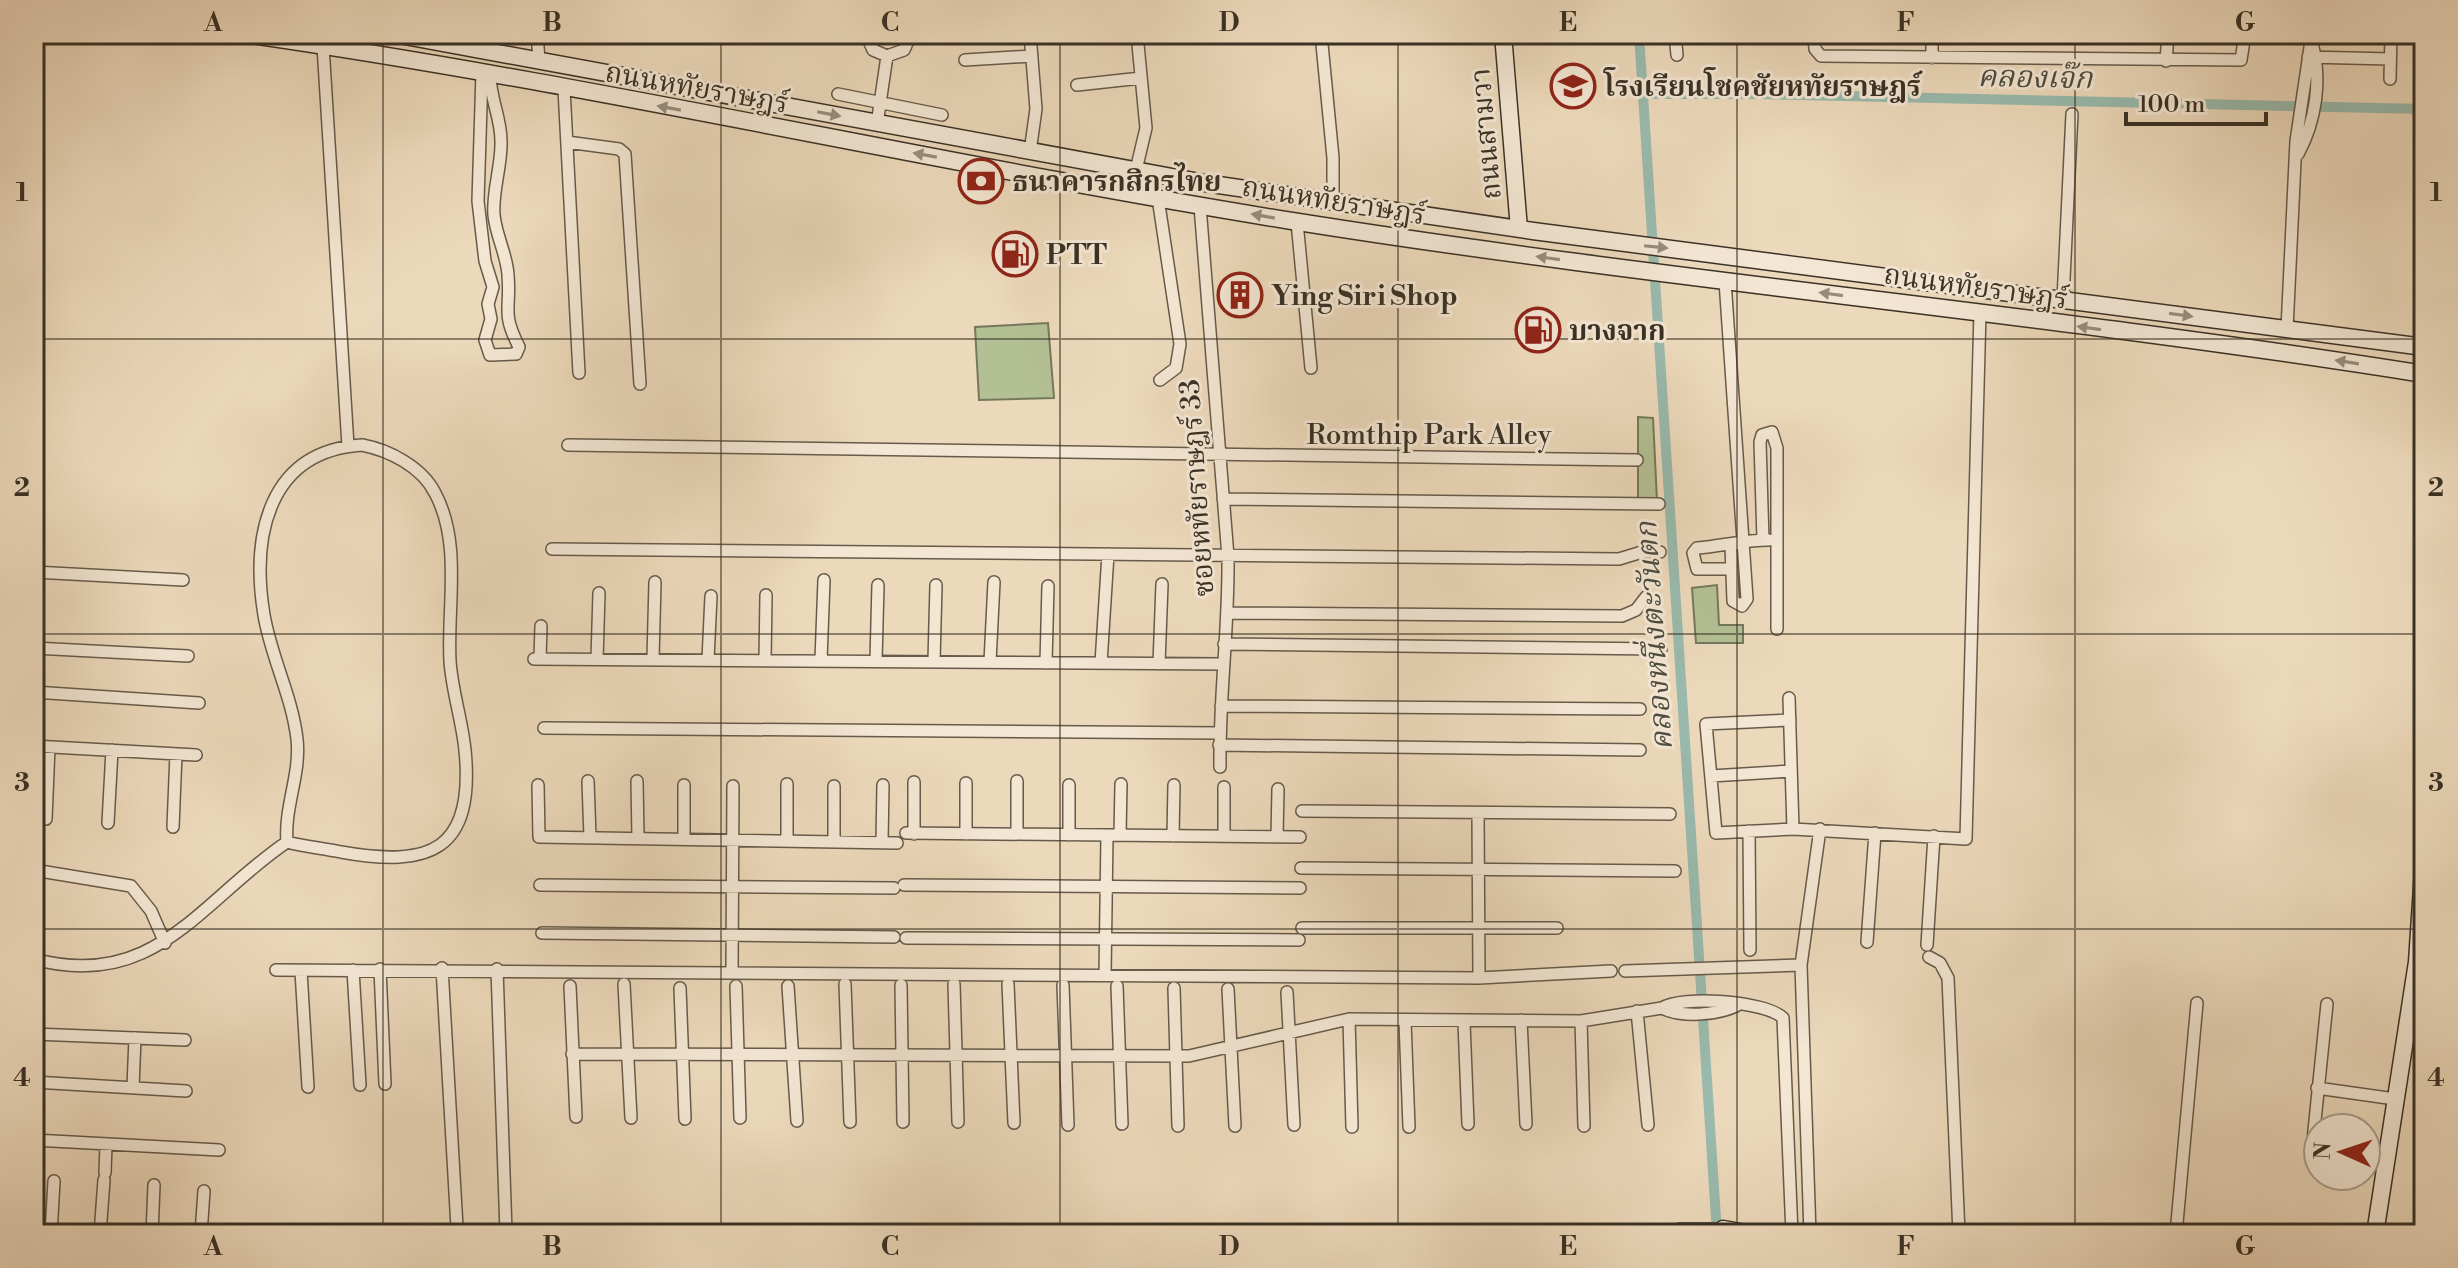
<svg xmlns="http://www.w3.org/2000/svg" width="2458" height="1268" viewBox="0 0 2458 1268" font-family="'Libre Bodoni','Noto Serif Thai',serif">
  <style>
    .green { fill: #b3c094; stroke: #76785c; stroke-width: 2 }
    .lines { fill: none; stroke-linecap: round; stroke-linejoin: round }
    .canal { stroke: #99baad; stroke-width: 10 }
    .street-casing { stroke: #665b4a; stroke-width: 14 }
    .secondary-casing { stroke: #393125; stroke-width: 19 }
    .street { stroke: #f3e6d3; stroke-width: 11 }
    .secondary { stroke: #f3e6d3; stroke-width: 16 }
    .oneway { fill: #968c7c }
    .grid { fill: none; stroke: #393125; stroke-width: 2; stroke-opacity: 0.55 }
    .labels { text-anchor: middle; stroke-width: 6; stroke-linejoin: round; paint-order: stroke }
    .poi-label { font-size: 28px; font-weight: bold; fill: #393125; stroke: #f3e6d3; text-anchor: start }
    .street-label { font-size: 28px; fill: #393125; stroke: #f3e6d3 }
    .water-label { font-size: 30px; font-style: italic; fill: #4c4c40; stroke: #f3e6d3 }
    .neatline { fill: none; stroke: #393125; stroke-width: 3 }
    .grid-label { font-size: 26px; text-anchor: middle; font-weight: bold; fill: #393125 }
  </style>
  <rect width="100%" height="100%" fill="#ecd9bb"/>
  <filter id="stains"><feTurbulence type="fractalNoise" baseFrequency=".0025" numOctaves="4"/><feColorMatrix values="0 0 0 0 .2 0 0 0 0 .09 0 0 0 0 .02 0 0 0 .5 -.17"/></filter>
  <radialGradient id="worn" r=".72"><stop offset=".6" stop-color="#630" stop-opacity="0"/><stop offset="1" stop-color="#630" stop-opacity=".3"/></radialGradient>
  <!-- green -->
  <path class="green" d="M 1048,323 L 1054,398 L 979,400 L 975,327 Z
    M 1638,417 L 1653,418 L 1657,501 L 1638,500 Z
    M 1717,585 L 1719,625 L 1743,625 L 1743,643 L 1696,643 L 1692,588 Z"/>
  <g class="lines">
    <!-- canal -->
    <path class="canal" d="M 1639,34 L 1717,1234
      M 1644,94 L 1760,94 L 2424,109"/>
    <!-- street casing -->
    <g class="street-casing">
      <path id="street" d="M 537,34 L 539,60
        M 866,34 L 873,50 L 887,56 L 904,50 L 911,34
        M 1321,34 L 1333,158 L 1333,202
        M 1675,34 L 1677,55
        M 1814,34 L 1815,49 L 1821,56 L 2241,60 L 2245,34
        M 323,46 L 348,446
        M 481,49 L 482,34
        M 2308,57 L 2390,59
        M 1932,58 L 1932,34
        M 965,60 L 1032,56
        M 2166,61 L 2168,34
        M 482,73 L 478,201 L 485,261 L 493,287 L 488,304 L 491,319 L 485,340 L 490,355 L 516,354 L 519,347 C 501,311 511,311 508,275 C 507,255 496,236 494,215 C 492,191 502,165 501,141 C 501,117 490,99 490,74
        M 2390,79 L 2391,34
        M 1077,85 L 1141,78
        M 564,89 L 579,373
        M 838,94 L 942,115
        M 877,124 L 887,56
        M 567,142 L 619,149 L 625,154 L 640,384
        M 1030,152 L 1036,109 L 1030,34
        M 2298,154 C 2316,121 2322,80 2312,43
        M 1136,170 L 1146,128 L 1137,34
        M 1158,198 L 1180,344 L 1176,368 L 1160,380
        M 1200,206 L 1228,557 C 1229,627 1219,697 1220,767
        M 1297,222 L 1311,368
        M 1725,281 L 1747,599 L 1742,606 L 1733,601 L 1731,546
        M 2063,299 L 2072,114
        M 2287,329 L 2296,141 L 2312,34
        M 362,445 C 389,450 422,467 435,493 C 462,543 447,607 450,661 C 452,691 462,720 465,750 C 475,851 430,868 341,852 C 323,848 305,847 287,842 C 284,807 301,774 297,739 C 292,696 271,657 264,615 C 251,536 268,451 362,445 Z
        M 568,445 L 1637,460
        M 1223,499 L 1659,504
        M 1763,540 L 1760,442 L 1762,435 L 1772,432 L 1777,448 L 1777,629
        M 552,549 L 1619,559 L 1642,552 L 1660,552
        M 1732,569 L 1697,569 L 1693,553 L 1697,548 C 1722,546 1744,540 1769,540
        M 34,572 L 183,580
        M 1228,613 L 1622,616 L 1636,610 L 1646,597
        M 1224,644 L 1661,649
        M 34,648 L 188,656
        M 534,659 L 1223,664
        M 540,659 L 541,626
        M 597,659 L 599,593
        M 653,659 L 655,582
        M 708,660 L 711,596
        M 765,660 L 766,595
        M 821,660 L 824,580
        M 876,660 L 878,585
        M 934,661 L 936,585
        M 990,662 L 994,582
        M 1046,663 L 1048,586
        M 1101,663 L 1108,554
        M 1159,664 L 1162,584
        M 34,692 L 199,703
        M 1789,698 L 1793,829 L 1966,839 L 1980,312
        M 1221,706 L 1640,709
        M 1790,720 L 1706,724 L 1716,833 L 1793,829
        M 544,728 L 1219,733
        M 1219,745 L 1640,750
        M 34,746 L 196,755
        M 1711,776 L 1791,771
        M 588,781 L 590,837
        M 637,781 L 638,838
        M 914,782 L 914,834
        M 538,785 L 539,837 L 897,843
        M 834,786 L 834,842
        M 1302,811 L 1670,814
        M 1478,813 L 1479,978
        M 46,819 L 49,747
        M 108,823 L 112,750
        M 173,827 L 176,754
        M 1749,831 L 1750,950
        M 906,833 L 1300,837
        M 966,834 L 966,783
        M 1017,834 L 1017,781
        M 1069,835 L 1069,785
        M 1120,835 L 1121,784
        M 1173,836 L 1174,785
        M 1224,836 L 1224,787
        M 1277,837 L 1278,789
        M 684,839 L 684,785
        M 787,841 L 787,784
        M 882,842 L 883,785
        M 1301,868 L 1675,871
        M 34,870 L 131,886 L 151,911 L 165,943
        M 540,885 L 894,888
        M 904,885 L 1300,888
        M 1302,928 L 1557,928
        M 542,933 L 894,937
        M 906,938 L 1299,940
        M 1867,942 L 1875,833
        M 1927,945 L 1934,836
        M 1929,957 L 1940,963 L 1948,978 L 1959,1234
        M 34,959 C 155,992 201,900 287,842
        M 442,968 L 457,1227
        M 380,969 L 385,1084
        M 497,969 L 506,1232
        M 276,970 L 1479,978 L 1611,971
        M 353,970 L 360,1085
        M 301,971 L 308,1087
        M 732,971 L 733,786
        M 1625,971 L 1801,965
        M 1105,975 L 1107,835
        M 624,984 L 631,1118
        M 845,984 L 850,1122
        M 954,984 L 958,1122
        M 1008,984 L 1014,1123
        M 901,985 L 903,1122
        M 1063,985 L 1068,1125
        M 570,986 L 576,1117
        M 736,986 L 740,1118
        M 788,986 L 797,1121
        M 1117,986 L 1122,1124
        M 680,988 L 685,1119
        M 1174,988 L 1178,1126
        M 1228,989 L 1235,1126
        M 1287,992 L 1294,1125
        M 1662,1008 C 1682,1018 1716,1015 1736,1006
        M 1637,1011 L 1648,1125
        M 1349,1019 L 1352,1127
        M 1521,1020 L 1526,1124
        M 1405,1021 L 1409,1127
        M 1581,1021 L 1584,1126
        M 1464,1022 L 1468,1124
        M 34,1034 L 185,1040
        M 572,1054 L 1189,1056 L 1349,1019 L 1581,1021 L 1662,1008 C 1682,995 1766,1001 1783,1018 L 1792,1234
        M 34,1082 L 186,1091
        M 133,1087 L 135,1038
        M 2317,1088 L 2395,1099
        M 34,1140 L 219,1150
        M 2312,1150 L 2327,1004
        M 105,1173 L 106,1144
        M 51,1234 L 54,1181
        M 100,1234 L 104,1180
        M 152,1234 L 154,1185
        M 201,1234 L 204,1191
        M 1665,1234 L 1680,1229 L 1723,1229
        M 1810,1234 L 1801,965 L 1820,829
        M 2176,1234 L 2197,1003"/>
    </g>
    <!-- secondary casing -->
    <g class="secondary-casing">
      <path id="secondary" d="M 244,34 C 595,84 942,165 1292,221 C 1668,281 2048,314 2424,374
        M 394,34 L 1205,183 L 1533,231 L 2424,347
        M 1503,34 L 1519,229
        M 1723,1229 L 1752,1234
        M 2375,1234 L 2417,962 L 2424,856"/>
    </g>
    <!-- street -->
    <use href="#street" class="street"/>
    <!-- secondary -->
    <use href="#secondary" class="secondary"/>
  </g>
  <!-- one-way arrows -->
  <defs><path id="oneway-solid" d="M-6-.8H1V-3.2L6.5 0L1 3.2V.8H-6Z" transform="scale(2)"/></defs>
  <g class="oneway">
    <use href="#oneway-solid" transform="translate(669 108) rotate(-170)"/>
    <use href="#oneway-solid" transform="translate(829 114) rotate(11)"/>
    <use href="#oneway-solid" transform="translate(925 155) rotate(-170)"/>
    <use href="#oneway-solid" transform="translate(1263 216) rotate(-170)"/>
    <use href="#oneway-solid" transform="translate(1656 247) rotate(6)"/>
    <use href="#oneway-solid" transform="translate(1548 258) rotate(-172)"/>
    <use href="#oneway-solid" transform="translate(1831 294) rotate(-172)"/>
    <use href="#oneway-solid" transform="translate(2181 315) rotate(8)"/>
    <use href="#oneway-solid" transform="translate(2089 328) rotate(-172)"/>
    <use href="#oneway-solid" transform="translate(2347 362) rotate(-171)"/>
  </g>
  <!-- grid -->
  <path class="grid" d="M 383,34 L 383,1234M 721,34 L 721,1234M 1060,34 L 1060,1234M 1398,34 L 1398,1234M 1737,34 L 1737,1234M 2075,34 L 2075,1234M 34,339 L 2424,339M 34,634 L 2424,634M 34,929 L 2424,929"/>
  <!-- icons -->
  <defs>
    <g id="school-ring" transform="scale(2.3)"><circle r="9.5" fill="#f3e6d3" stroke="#8f2418" stroke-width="1.5"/><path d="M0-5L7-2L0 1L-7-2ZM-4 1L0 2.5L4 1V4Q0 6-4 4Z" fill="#8f2418"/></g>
    <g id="bank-ring" transform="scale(2.3)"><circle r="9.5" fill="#f3e6d3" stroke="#8f2418" stroke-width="1.5"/><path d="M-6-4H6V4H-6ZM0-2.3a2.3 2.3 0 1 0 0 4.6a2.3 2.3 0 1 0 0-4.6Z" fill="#8f2418"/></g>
    <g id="fuel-ring" transform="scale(2.3)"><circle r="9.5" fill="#f3e6d3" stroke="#8f2418" stroke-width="1.5"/><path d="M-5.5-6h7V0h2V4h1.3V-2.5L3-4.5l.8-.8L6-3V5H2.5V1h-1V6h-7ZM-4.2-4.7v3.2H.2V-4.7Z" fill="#8f2418"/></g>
    <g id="building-ring" transform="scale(2.3)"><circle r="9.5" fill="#f3e6d3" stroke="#8f2418" stroke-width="1.5"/><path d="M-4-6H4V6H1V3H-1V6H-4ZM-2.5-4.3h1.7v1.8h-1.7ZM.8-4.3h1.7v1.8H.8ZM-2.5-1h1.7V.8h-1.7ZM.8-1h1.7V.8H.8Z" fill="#8f2418"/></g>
  </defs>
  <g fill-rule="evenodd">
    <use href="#school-ring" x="1573" y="86"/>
    <use href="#bank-ring" x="981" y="181"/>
    <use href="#fuel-ring" x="1015" y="254"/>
    <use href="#building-ring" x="1240" y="295"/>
    <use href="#fuel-ring" x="1538" y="330"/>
  </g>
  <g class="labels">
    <!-- poi labels -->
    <g class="poi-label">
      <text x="1604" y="96">โรงเรียนโชคชัยหทัยราษฎร์</text>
      <text x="1012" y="191">ธนาคารกสิกรไทย</text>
      <text x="1046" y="264">PTT</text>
      <text x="1271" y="305">Ying Siri Shop</text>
      <text x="1569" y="340">บางจาก</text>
    </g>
    <!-- street labels -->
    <g class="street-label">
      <text transform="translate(697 87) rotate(10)" y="10">ถนนหทัยราษฎร์</text>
      <text transform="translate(1485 134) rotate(-95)" y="10">ถนนสามวา</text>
      <text transform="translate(1334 200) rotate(9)" y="10">ถนนหทัยราษฎร์</text>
      <text transform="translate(1976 286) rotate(8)" y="10">ถนนหทัยราษฎร์</text>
      <text x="1429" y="444">Romthip Park Alley</text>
      <text transform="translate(1196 488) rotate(-94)" y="10">ซอยหทัยราษฎร์ 33</text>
    </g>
    <!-- water labels -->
    <g class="water-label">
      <text transform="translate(2035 77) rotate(1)" y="10">คลองเจ๊ก</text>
      <text transform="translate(1654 636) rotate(-94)" y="10">คลองหนึ่งตะวันตก</text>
    </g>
  </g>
  <!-- margin -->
  <rect width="2458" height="1268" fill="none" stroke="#ecd9bb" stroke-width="88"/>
  <!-- north arrow -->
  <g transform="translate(2342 1152) rotate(273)"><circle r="38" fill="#f3e6d3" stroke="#a99e8d" stroke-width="2"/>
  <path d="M0-6L14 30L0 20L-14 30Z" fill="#8f2418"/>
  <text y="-12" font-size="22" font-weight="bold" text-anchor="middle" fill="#393125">N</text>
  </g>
  <!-- scale -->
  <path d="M2126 112v12h140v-12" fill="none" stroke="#393125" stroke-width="4"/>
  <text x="2138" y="112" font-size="24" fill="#393125" stroke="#f3e6d3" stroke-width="6" paint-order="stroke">100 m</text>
  <rect x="44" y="44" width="2370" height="1180" class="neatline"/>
  <g class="grid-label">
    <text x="213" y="31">A</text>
    <text x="552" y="31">B</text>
    <text x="890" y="31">C</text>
    <text x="1229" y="31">D</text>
    <text x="1568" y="31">E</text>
    <text x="1906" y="31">F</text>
    <text x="2245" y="31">G</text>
    <text x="22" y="201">1</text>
    <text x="2436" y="201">1</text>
    <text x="22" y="496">2</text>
    <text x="2436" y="496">2</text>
    <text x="22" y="791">3</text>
    <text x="2436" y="791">3</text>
    <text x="22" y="1086">4</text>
    <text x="2436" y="1086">4</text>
    <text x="213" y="1255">A</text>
    <text x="552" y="1255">B</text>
    <text x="890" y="1255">C</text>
    <text x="1229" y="1255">D</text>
    <text x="1568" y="1255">E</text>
    <text x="1906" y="1255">F</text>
    <text x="2245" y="1255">G</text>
  </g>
  <rect width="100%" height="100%" filter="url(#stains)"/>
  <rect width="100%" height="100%" fill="url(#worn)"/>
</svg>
